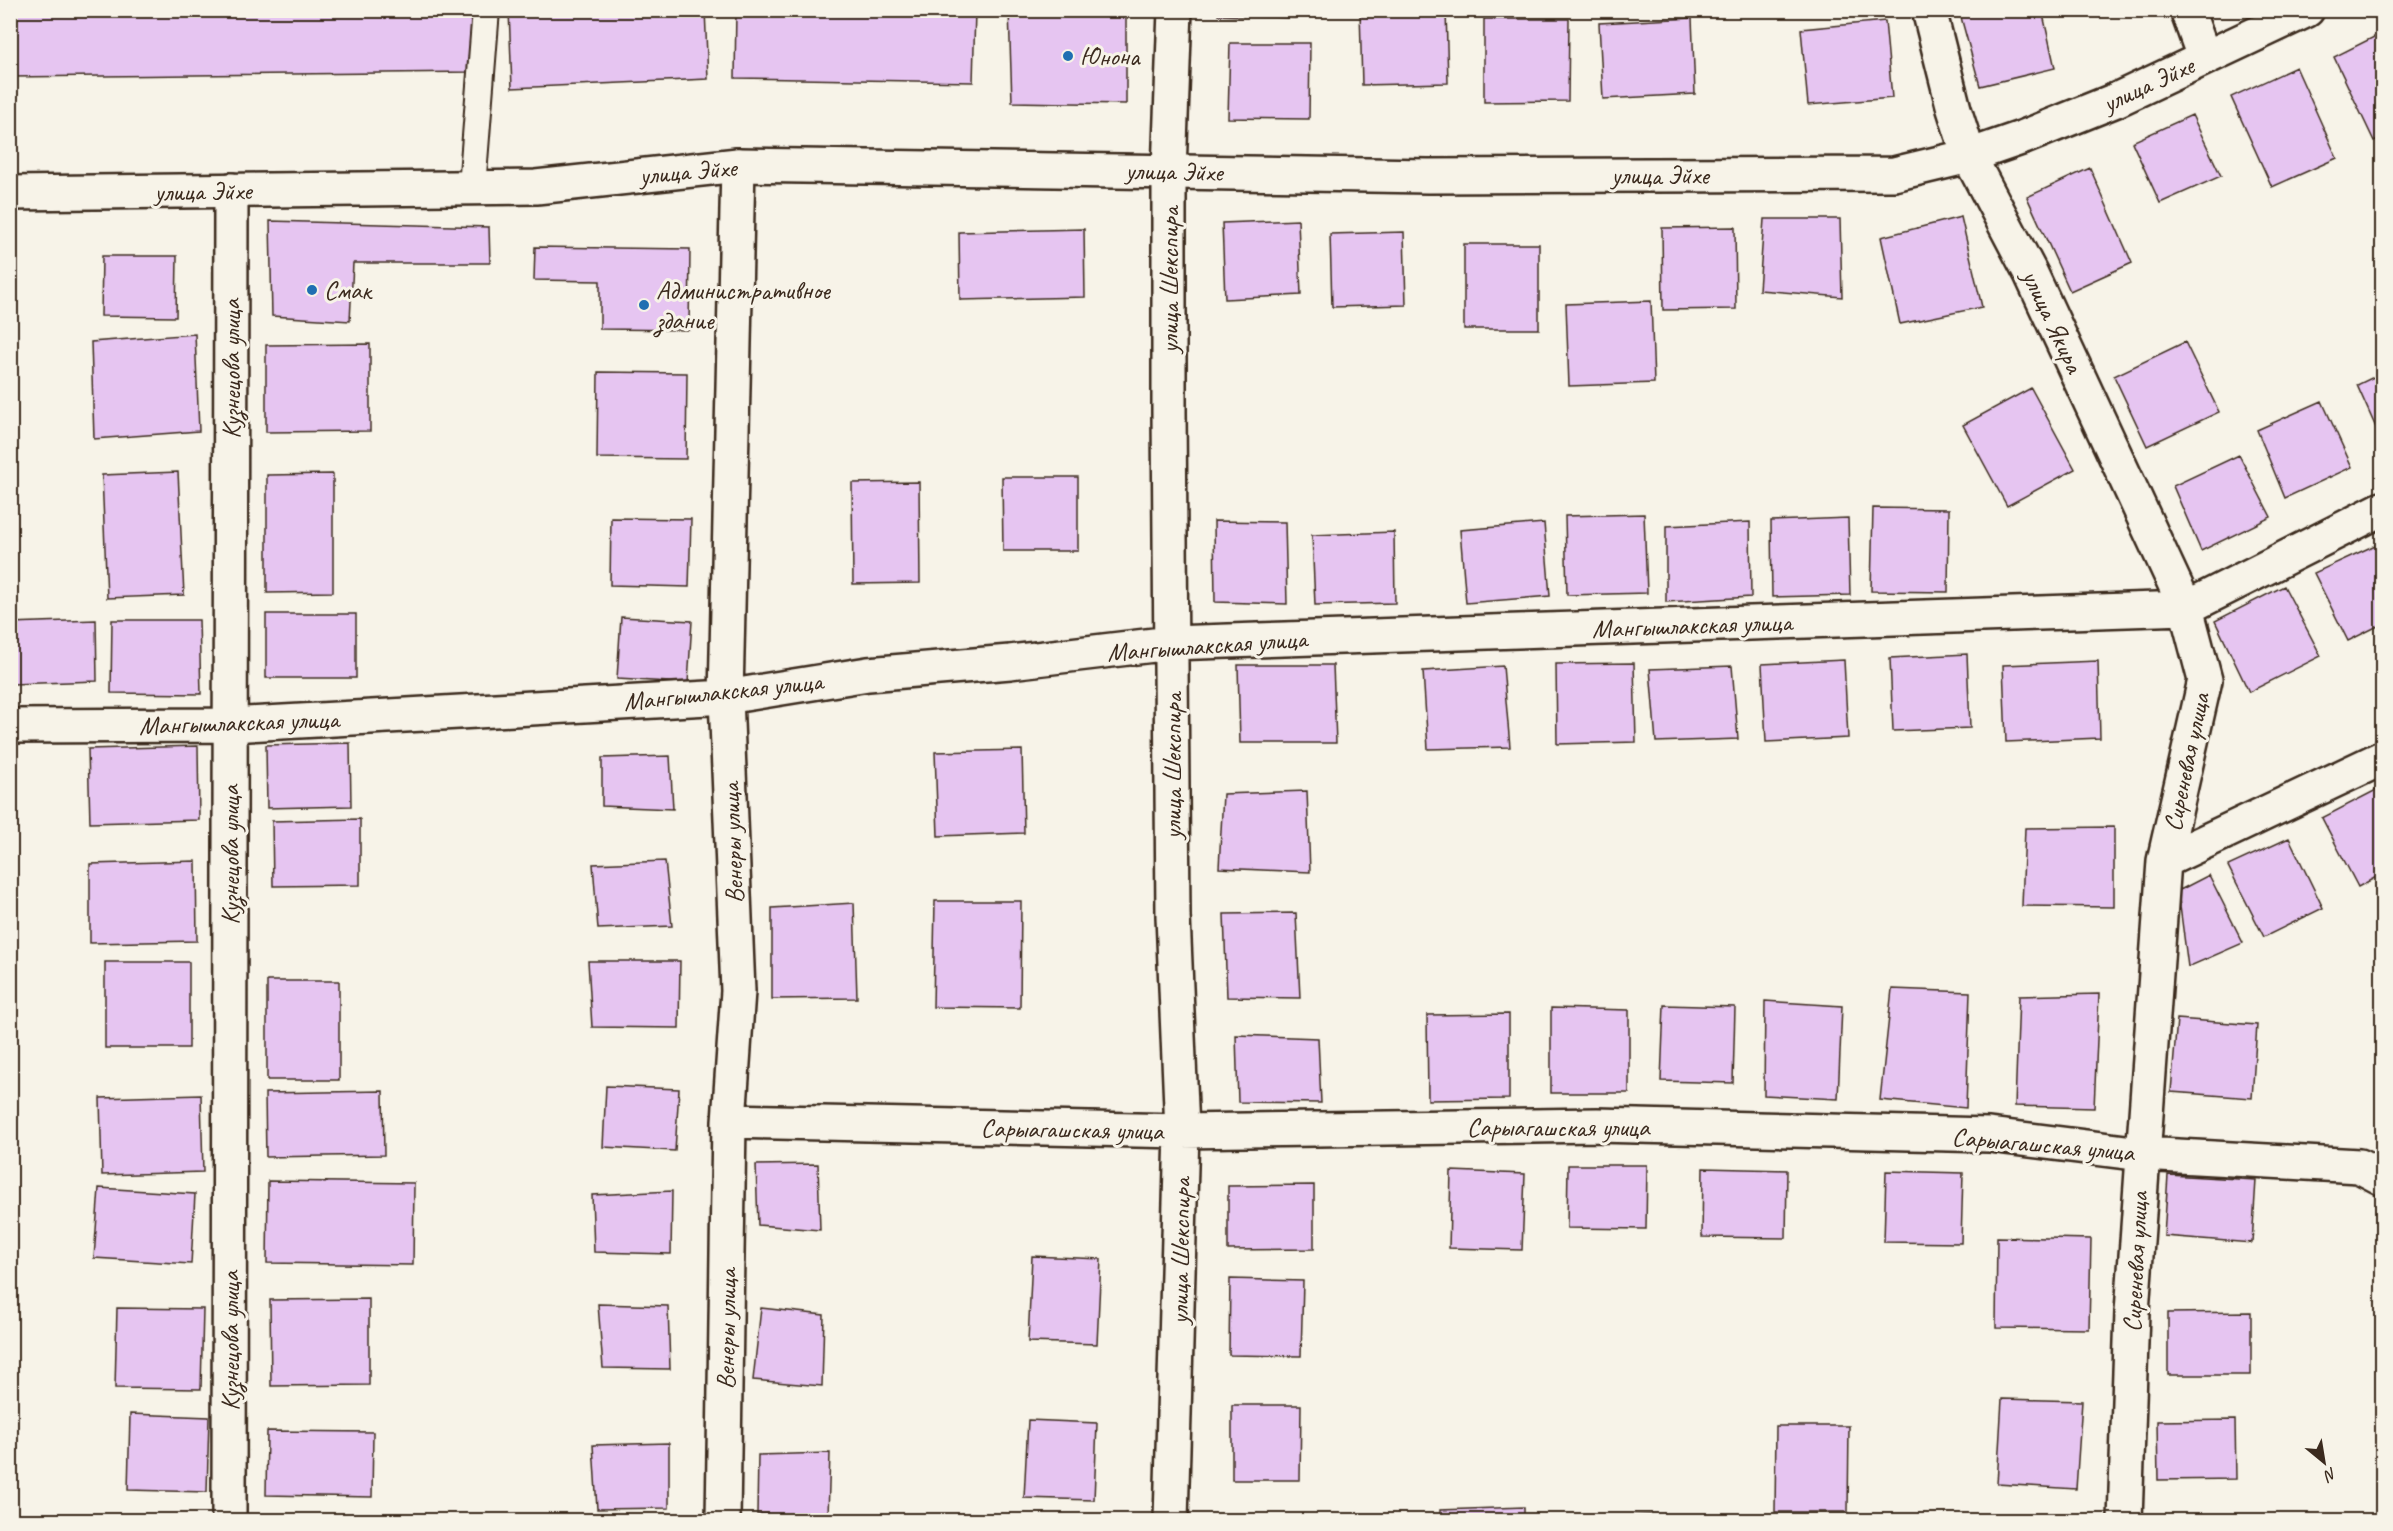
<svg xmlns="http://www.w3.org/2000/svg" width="2393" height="1531" viewBox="0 0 2393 1531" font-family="Caveat,sans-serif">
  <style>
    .building { fill: #e6c5f1; stroke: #3b2a1e; stroke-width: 1.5 }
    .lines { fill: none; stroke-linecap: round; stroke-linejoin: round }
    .lane-casing { stroke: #3b2a1e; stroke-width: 30 }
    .street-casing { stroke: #3b2a1e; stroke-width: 38 }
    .secondary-casing { stroke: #3b2a1e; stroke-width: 38 }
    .lane { stroke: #f7f3e8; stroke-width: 26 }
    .street { stroke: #f7f3e8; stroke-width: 33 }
    .secondary { stroke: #f7f3e8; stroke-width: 33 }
    .poi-dot { fill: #1f6fb2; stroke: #f7f3e8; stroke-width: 2 }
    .labels { text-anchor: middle; stroke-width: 6; stroke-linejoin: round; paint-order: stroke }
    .poi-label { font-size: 26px; fill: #3b2a1e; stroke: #f7f3e8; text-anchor: start }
    .street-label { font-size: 26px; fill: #3b2a1e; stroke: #f7f3e8 }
  </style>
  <rect width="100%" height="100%" fill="#f7f3e8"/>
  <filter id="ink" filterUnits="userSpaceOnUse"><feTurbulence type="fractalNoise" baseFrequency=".0167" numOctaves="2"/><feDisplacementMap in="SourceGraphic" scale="12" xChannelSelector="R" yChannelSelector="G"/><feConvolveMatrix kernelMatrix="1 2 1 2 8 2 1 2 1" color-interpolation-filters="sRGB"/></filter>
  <g filter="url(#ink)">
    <!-- building -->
    <path class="building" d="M 10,10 L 472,10 L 472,72 L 10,77 Z
      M 509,10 L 705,10 L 708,79 L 512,88 Z
      M 736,10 L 975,11 L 973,82 L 735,78 Z
      M 1009,10 L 1126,10 L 1126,104 L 1012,102 Z
      M 1218,10 L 1295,10 L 1295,18 L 1218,15 Z
      M 1360,10 L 1446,10 L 1448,83 L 1362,85 Z
      M 1959,10 L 2042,10 L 2055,68 L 1980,86 Z
      M 1692,18 L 1695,94 L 1603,99 L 1599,23 Z
      M 1484,19 L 1569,19 L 1568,101 L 1484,102 Z
      M 1885,21 L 1892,98 L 1808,105 L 1801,29 Z
      M 2382,33 L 2382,137 L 2374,141 L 2334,57 Z
      M 1230,43 L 1310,43 L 1309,119 L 1228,118 Z
      M 2296,67 L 2337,158 L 2272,187 L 2231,97 Z
      M 2192,115 L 2221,176 L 2160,203 L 2132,142 Z
      M 2090,168 L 2132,263 L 2070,291 L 2027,197 Z
      M 1961,217 L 1982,307 L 1900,324 L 1881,237 Z
      M 1764,219 L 1840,219 L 1842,297 L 1759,290 Z
      M 1298,220 L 1301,295 L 1225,299 L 1222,223 Z
      M 270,221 L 489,227 L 490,263 L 353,263 L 350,321 L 272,316 Z
      M 1735,227 L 1736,309 L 1663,310 L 1662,228 Z
      M 1084,229 L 1085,297 L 960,300 L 959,232 Z
      M 1404,232 L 1406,305 L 1332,307 L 1330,234 Z
      M 1464,244 L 1539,244 L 1539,329 L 1464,329 Z
      M 535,247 L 690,249 L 689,330 L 600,329 L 600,281 L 534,280 Z
      M 102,256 L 177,256 L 176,317 L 101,316 Z
      M 1651,301 L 1654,383 L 1569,386 L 1566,304 Z
      M 195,334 L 199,431 L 94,439 L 91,342 Z
      M 2185,342 L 2219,412 L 2147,446 L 2114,376 Z
      M 370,344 L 370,431 L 266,432 L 266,345 Z
      M 598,372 L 687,373 L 686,459 L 597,458 Z
      M 2382,373 L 2382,441 L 2357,385 Z
      M 2031,388 L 2075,469 L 2007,506 L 1963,425 Z
      M 2322,401 L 2352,467 L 2285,498 L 2257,430 Z
      M 2239,455 L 2271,517 L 2201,551 L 2173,486 Z
      M 178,472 L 184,595 L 107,598 L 102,475 Z
      M 333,474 L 333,592 L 267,593 L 267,475 Z
      M 1002,477 L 1078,477 L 1078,551 L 1003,551 Z
      M 919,482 L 920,583 L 853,584 L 852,483 Z
      M 1873,508 L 1949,509 L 1948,592 L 1871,591 Z
      M 1644,514 L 1647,593 L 1567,595 L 1565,516 Z
      M 611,518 L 691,519 L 689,587 L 610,585 Z
      M 1848,518 L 1850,595 L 1772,597 L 1771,521 Z
      M 1214,521 L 1285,522 L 1287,604 L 1215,602 Z
      M 1750,522 L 1751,597 L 1666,602 L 1666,526 Z
      M 1544,523 L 1550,596 L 1466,603 L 1460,530 Z
      M 1394,532 L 1395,603 L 1315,605 L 1312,535 Z
      M 2382,542 L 2382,624 L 2348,641 L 2314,573 Z
      M 2284,586 L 2321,656 L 2249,692 L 2215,621 Z
      M 266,614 L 356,614 L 356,678 L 266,678 Z
      M 621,617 L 692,621 L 688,683 L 617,679 Z
      M 96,620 L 97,681 L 12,684 L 10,623 Z
      M 112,620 L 199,620 L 201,694 L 111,693 Z
      M 1967,654 L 1970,728 L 1893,731 L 1890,658 Z
      M 1844,660 L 1848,738 L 1766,742 L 1762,664 Z
      M 2098,661 L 2100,738 L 2006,742 L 2003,665 Z
      M 1634,663 L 1636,742 L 1557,744 L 1556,664 Z
      M 1238,665 L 1333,665 L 1336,743 L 1240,743 Z
      M 1503,666 L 1510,747 L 1428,749 L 1423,671 Z
      M 1732,666 L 1738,739 L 1656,742 L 1650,669 Z
      M 350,743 L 351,806 L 267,808 L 266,745 Z
      M 198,746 L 199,820 L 90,823 L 88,749 Z
      M 1022,750 L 1024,833 L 938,836 L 935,752 Z
      M 670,756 L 673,809 L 602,806 L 602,758 Z
      M 2382,787 L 2382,874 L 2358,887 L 2322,818 Z
      M 1307,791 L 1310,872 L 1219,868 L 1223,794 Z
      M 360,819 L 360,885 L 273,886 L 272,821 Z
      M 2114,827 L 2114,907 L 2022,906 L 2025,828 Z
      M 2289,838 L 2323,908 L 2264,937 L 2228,866 Z
      M 196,861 L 197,941 L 90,943 L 90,864 Z
      M 665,861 L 672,926 L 598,929 L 593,864 Z
      M 2209,875 L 2243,943 L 2188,967 L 2178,891 Z
      M 935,901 L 1021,901 L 1020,1008 L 933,1007 Z
      M 854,903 L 857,998 L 772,999 L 772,908 Z
      M 1296,913 L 1300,998 L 1227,997 L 1224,914 Z
      M 588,961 L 680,961 L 679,1028 L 592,1027 Z
      M 105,962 L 189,962 L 189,1048 L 105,1048 Z
      M 267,981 L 339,981 L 339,1080 L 267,1080 Z
      M 1892,989 L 1970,992 L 1966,1108 L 1880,1100 Z
      M 2099,994 L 2094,1108 L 2015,1106 L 2019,996 Z
      M 1765,1001 L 1842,1006 L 1838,1099 L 1764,1095 Z
      M 1664,1005 L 1735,1007 L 1733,1083 L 1661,1081 Z
      M 1551,1008 L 1629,1010 L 1629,1093 L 1551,1093 Z
      M 1509,1014 L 1509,1099 L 1428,1100 L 1427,1015 Z
      M 2177,1019 L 2257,1025 L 2252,1098 L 2171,1092 Z
      M 1236,1035 L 1318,1038 L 1321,1103 L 1238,1102 Z
      M 606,1086 L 679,1089 L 675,1151 L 603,1147 Z
      M 383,1091 L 384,1155 L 266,1157 L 265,1093 Z
      M 201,1095 L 203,1172 L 102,1175 L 100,1098 Z
      M 818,1164 L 820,1230 L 758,1225 L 756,1165 Z
      M 1568,1165 L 1647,1165 L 1646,1229 L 1567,1228 Z
      M 1703,1168 L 1787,1170 L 1786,1238 L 1702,1237 Z
      M 1451,1171 L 1525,1174 L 1522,1250 L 1449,1248 Z
      M 1886,1171 L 1963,1173 L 1961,1243 L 1884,1242 Z
      M 2168,1175 L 2256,1180 L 2252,1243 L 2164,1236 Z
      M 268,1181 L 414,1183 L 413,1265 L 267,1263 Z
      M 1314,1185 L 1314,1249 L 1228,1250 L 1228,1186 Z
      M 99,1188 L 195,1194 L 191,1264 L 94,1258 Z
      M 672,1191 L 671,1254 L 594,1252 L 592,1195 Z
      M 1997,1237 L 2091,1239 L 2089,1329 L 1996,1328 Z
      M 1032,1256 L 1101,1259 L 1097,1344 L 1028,1342 Z
      M 1230,1279 L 1303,1281 L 1301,1356 L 1229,1355 Z
      M 369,1299 L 369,1385 L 271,1386 L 270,1300 Z
      M 598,1304 L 668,1306 L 670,1369 L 603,1368 Z
      M 117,1308 L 203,1309 L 201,1389 L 115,1388 Z
      M 761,1308 L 824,1315 L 822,1386 L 753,1380 Z
      M 2251,1312 L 2251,1375 L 2168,1375 L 2168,1313 Z
      M 2002,1399 L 2082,1401 L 2076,1489 L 1997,1484 Z
      M 1232,1405 L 1301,1405 L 1300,1480 L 1232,1480 Z
      M 130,1414 L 209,1417 L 207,1492 L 128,1490 Z
      M 1028,1420 L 1097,1423 L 1094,1500 L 1024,1498 Z
      M 2235,1420 L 2236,1479 L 2158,1480 L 2157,1421 Z
      M 1776,1426 L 1849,1426 L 1848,1512 L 1775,1512 Z
      M 267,1431 L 373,1432 L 372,1497 L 266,1495 Z
      M 669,1443 L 669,1508 L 597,1509 L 593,1445 Z
      M 830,1453 L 828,1516 L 757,1514 L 758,1455 Z
      M 1524,1507 L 1524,1520 L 1440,1520 L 1440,1510 Z
      M 1661,1515 L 1661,1520 L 1585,1520 L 1585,1517 Z
      M 103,1518 L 204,1519 L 204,1520 L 103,1520 Z"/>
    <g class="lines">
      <!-- lane casing -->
      <g class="lane-casing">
        <path id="lane" d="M 472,187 L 486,10"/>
      </g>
      <!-- street casing -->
      <g class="street-casing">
        <path id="street" d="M 1929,10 L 1954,109 L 1969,156 L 2031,274 L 2186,608 L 2205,680 L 2164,861 L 2132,1312 L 2125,1520
          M 2187,10 L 2204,57
          M 10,726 L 230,725 L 726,697 L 868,674 L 1010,662 L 1171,643 L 2186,608 L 2382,509
          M 2164,861 L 2382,758
          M 729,1121 L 1182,1131 L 1597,1125 L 1989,1135 L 2142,1154 L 2359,1166 L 2382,1178
          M 229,1520 L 231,190
          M 723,1520 L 729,1121 L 738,991 L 726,697 L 738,165
          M 1171,1520 L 1182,1131 L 1173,916 L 1169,412 L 1169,171 L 1175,10"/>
      </g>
      <!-- secondary casing -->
      <g class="secondary-casing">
        <path id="secondary" d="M 10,193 L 536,187 L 738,165 L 1428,176 L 1894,174 L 1969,156 L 2024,137 L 2116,100 L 2307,10"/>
      </g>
      <!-- lane -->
      <use href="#lane" class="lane"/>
      <!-- street -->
      <use href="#street" class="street"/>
      <!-- secondary -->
      <use href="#secondary" class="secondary"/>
    </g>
  </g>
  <!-- markers -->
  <g class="poi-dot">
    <circle cx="1068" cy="56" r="6"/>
    <circle cx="312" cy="290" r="6"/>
    <circle cx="644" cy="305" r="6"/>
  </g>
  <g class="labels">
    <!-- poi labels -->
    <g class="poi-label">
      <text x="1080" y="65">Юнона</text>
      <text x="324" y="299">Смак</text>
      <text x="656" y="299">Административное<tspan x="656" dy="30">здание</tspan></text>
    </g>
    <!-- street labels -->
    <g class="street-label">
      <text transform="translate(2148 84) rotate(-25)" y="9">улица Эйхе</text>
      <text transform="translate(688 171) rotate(-5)" y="9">улица Эйхе</text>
      <text transform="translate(1174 171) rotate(1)" y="9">улица Эйхе</text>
      <text x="1660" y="184">улица Эйхе</text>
      <text transform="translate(203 191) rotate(-1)" y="9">улица Эйхе</text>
      <text transform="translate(1169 280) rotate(-90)" y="9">улица Шекспира</text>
      <text transform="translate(2053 321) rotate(65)" y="9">улица Якира</text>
      <text transform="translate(231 369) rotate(-90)" y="9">Кузнецова улица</text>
      <text transform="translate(1692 625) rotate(-2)" y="9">Мангышлакская улица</text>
      <text transform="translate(1207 645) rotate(-4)" y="9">Мангышлакская улица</text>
      <text transform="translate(723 691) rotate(-6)" y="9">Мангышлакская улица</text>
      <text transform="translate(239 722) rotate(-2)" y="9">Мангышлакская улица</text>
      <text transform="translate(2186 762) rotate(-78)" y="9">Сиреневая улица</text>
      <text transform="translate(1172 766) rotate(-90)" y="9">улица Шекспира</text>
      <text transform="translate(732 843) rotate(-92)" y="9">Венеры улица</text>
      <text transform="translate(230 855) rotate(-90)" y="9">Кузнецова улица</text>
      <text x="1558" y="1136">Сарыагашская улица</text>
      <text transform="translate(1072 1129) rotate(1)" y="9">Сарыагашская улица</text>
      <text transform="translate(2043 1144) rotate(5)" y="9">Сарыагашская улица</text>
      <text transform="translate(1180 1251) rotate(-89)" y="9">улица Шекспира</text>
      <text transform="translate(2135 1262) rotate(-87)" y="9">Сиреневая улица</text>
      <text transform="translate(726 1329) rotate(-89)" y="9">Венеры улица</text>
      <text transform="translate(230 1341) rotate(-90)" y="9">Кузнецова улица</text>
    </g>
  </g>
  <!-- margin -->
  <rect width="2393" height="1531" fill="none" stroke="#f7f3e8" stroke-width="36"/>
  <rect x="18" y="18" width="2357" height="1495" fill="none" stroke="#3b2a1e" stroke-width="2" filter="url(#ink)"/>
  <!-- north arrow -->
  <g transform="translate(2324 1462) rotate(150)" stroke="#f7f3e8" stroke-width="4.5" paint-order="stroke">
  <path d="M0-4.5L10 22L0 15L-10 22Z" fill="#3b2a1e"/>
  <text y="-9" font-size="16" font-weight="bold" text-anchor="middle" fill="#3b2a1e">N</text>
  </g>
</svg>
